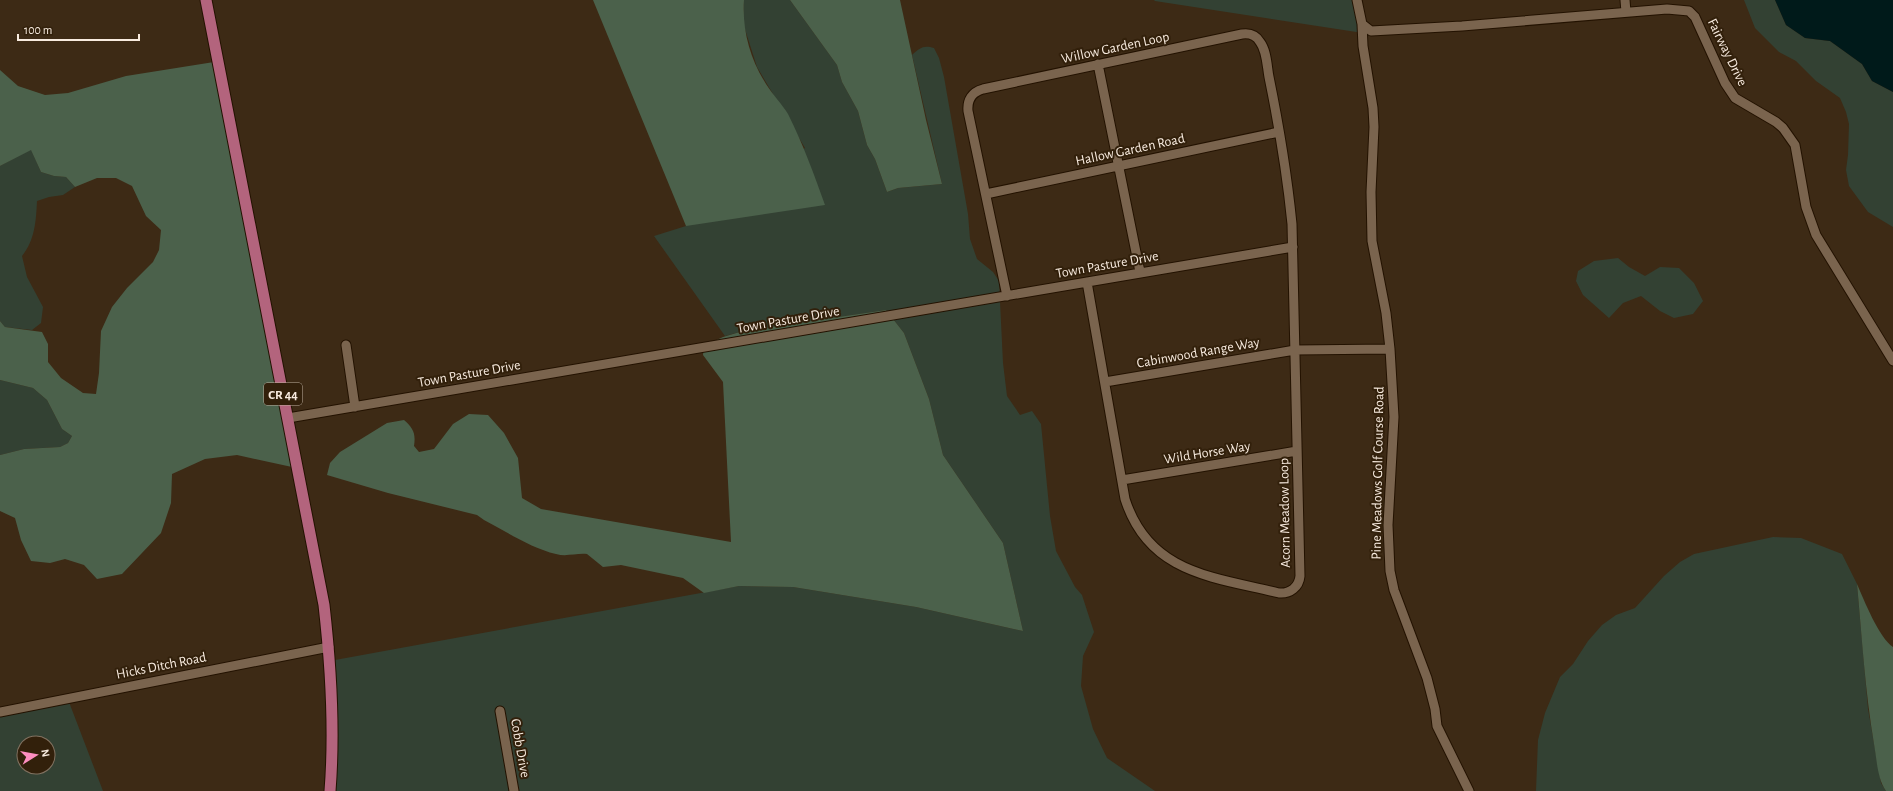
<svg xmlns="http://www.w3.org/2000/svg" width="1893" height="791" viewBox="0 0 1893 791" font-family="'Alegreya Sans',sans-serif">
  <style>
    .green { fill: #334133; fill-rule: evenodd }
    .forest { fill: #4b614b }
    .water { fill: #001a1a }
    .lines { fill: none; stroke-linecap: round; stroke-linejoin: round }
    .minor-casing { stroke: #231200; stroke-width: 11 }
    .major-casing { stroke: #231200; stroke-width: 13 }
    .minor { stroke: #7a644e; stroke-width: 9 }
    .major { stroke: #b3647d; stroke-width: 11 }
    .labels { text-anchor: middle; stroke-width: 4; stroke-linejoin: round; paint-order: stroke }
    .shield { fill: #32200b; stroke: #bdae9f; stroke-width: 1 }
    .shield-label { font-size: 13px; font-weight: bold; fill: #f8ebdf }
    .street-label { font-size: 14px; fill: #f8ebdf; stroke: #32200b }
  </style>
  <rect width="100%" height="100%" fill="#3d2a15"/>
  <!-- green -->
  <path class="green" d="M 744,0 L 790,0 L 837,65 L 842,82 L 858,111 L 867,145 L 875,159 L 887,192 L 898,188 L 942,184 L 912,55 C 920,48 923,45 934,48 L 939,58 L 944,77 L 968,214 L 970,239 L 977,259 L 993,272 L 999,281 L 1003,363 L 1007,396 L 1020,415 L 1032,411 L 1041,424 L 1050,516 L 1056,551 L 1075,587 L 1082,595 L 1094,632 L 1083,656 L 1081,686 L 1093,729 L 1107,758 L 1155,791 L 335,791 L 338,721 L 335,660 L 739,586 L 793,587 L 916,607 L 1023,631 L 1003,543 L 943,455 L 929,399 L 904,333 L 886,310 L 743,331 L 725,336 L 654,236 L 686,226 L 805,148 L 757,67 L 743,23 Z
    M 1154,0 L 1357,0 L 1363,33 L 1155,1 Z
    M 1744,0 L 1775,0 L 1786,25 L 1805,38 L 1830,41 L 1862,64 L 1872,81 L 1893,92 L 1893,227 L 1868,212 L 1849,186 L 1846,170 L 1848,155 L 1849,124 L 1846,112 L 1840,98 L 1816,81 L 1796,61 L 1779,52 L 1755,28 Z
    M 31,149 L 41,172 L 54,176 L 66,177 L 75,187 L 63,195 L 49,197 L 37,201 C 36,221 35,240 22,256 L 27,277 L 43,307 L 41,323 L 32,330 L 5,327 L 0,321 L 0,166 Z
    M 1618,258 L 1629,267 L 1645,276 L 1660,267 L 1679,268 L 1694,283 L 1703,301 L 1693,314 L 1674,318 L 1660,311 L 1641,296 L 1623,303 L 1609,318 L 1583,295 L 1576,281 L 1578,271 L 1594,261 Z
    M 0,380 L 33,388 L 47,400 L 62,429 L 72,436 L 68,443 L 60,447 L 24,449 L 0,455 Z
    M 1773,537 L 1801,538 L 1842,554 L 1857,584 L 1868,709 L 1881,783 L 1886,791 L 1536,791 L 1538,740 L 1545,713 L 1560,677 L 1573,664 L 1588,641 L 1602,625 L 1616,615 L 1635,608 L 1664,576 L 1680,562 L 1694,554 Z
    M 69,702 L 103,791 L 0,791 L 0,716 ZM 24,743 L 48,743 L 48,767 L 24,767 Z"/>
  <!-- forest -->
  <path class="forest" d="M 593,0 L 744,0 C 742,30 750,59 766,84 C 773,95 782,104 788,114 C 803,144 814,174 825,205 L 686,226 Z
    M 790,0 L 900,0 L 926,120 L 942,184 L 898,188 L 887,192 L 875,159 L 867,145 L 858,111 L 842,82 L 837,65 Z
    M 214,62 L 292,467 L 237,455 L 205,459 L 172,474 L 171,503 L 161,533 L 122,574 L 97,579 L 84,565 L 65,559 L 50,563 L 31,561 L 21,540 L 15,518 L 0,511 L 0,455 L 24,449 L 60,447 L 68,443 L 72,436 L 62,429 L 47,400 L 33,388 L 0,380 L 0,321 L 5,327 L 42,332 L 48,344 L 48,362 L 61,378 L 83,393 L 96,394 L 99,373 L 101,331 L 112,307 L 127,288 L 153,262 L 159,250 L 161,230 L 146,216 L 132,186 L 116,178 L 97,178 L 75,187 L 66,177 L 54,176 L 41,172 L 31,150 L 0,166 L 0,70 L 18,86 L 45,95 L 68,93 L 126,76 Z
    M 886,310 L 904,333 L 929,399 L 943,455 L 1003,543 L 1023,631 L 916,607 L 793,587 L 739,586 L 704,593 L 683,578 L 621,565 L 603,567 L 587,554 C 576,553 566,557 556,554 C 531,548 507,532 484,520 L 477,515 L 388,493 L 327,475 L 330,463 L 340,452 L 387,423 L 404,420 C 413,428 416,433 414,446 L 419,452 L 434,449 L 453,424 L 469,414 L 488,415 L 504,433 L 518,458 L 522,498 L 541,509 L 731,542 L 723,382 L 703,355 L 704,346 L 723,337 L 743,331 Z
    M 1857,584 C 1864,600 1879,638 1893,647 L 1893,791 L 1886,791 C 1877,778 1877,760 1874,744 C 1865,691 1862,638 1857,584 Z"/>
  <!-- water -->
  <path class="water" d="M 1775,0 L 1893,0 L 1893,92 L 1872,81 L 1862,64 L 1830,41 L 1805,38 L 1786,25 Z"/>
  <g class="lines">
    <!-- minor casing -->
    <g class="minor-casing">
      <path id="minor" d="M 1357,0 L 1362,24 L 1363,46 L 1373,108 L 1374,127 L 1371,192 L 1372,241 L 1386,313 L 1390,349 L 1394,417 L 1388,525 L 1390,571 L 1394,590 L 1427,678 L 1435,709 L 1437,726 L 1469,791
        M 1625,0 L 1626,12
        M 1362,24 L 1371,31 L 1462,26 L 1667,9 L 1689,11 L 1695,17 L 1725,83 L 1735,98 L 1776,122 L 1783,128 L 1795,145 L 1806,207 L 1816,235 L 1893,361
        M 1098,64 L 1140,272
        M 986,194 L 1279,132
        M 1007,296 L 968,111 C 967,100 972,92 983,89 L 1242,34 C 1249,33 1256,35 1260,42 C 1267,51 1267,67 1269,77 C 1279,126 1287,174 1292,224 L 1300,576 C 1299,587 1290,594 1279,593 C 1214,577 1149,574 1125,499 L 1087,282
        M 346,345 L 355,407
        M 1105,382 L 1295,350 L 1390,349
        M 288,418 L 1293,247
        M 1122,480 L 1297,451
        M 500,711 L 514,791
        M 0,712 L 329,647"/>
    </g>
    <!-- major casing -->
    <g class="major-casing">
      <path id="major" d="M 206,0 L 324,605 C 331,667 335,728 330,791"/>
    </g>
    <!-- minor -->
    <use href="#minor" class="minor"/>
    <!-- major -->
    <use href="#major" class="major"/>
  </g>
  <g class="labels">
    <!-- shield labels -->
    <rect class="shield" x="264" y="383" width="38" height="22" rx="3"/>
    <g class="shield-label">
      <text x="283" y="399">CR 44</text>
    </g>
    <!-- street labels -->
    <g class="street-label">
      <text transform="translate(1115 47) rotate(-12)" y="5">Willow Garden Loop</text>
      <text transform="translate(1728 52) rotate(64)" y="5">Fairway Drive</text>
      <text transform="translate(1130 149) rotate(-12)" y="5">Hallow Garden Road</text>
      <text transform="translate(1107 264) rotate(-10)" y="5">Town Pasture Drive</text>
      <text transform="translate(788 319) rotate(-10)" y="5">Town Pasture Drive</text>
      <text transform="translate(1198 352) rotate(-10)" y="5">Cabinwood Range Way</text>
      <text transform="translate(469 373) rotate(-10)" y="5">Town Pasture Drive</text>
      <text transform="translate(1207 452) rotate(-9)" y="5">Wild Horse Way</text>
      <text transform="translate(1377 473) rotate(-89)" y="5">Pine Meadows Golf Course Road</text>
      <text transform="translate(1284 513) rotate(-91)" y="5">Acorn Meadow Loop</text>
      <text transform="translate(161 665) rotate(-11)" y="5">Hicks Ditch Road</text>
      <text transform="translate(521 748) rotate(80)" y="5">Cobb Drive</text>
    </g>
  </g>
  <!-- north arrow -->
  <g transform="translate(36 755) rotate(79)"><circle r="19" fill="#32200b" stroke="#817160"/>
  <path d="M0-3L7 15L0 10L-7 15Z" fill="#fd8ec1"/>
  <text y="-6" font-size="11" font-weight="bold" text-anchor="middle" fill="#f8ebdf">N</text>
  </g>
  <!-- scale -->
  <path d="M18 34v6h121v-6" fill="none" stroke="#f8ebdf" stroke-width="2"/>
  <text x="24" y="34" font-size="12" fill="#f8ebdf" stroke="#32200b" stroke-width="3" paint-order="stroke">100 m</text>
</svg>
